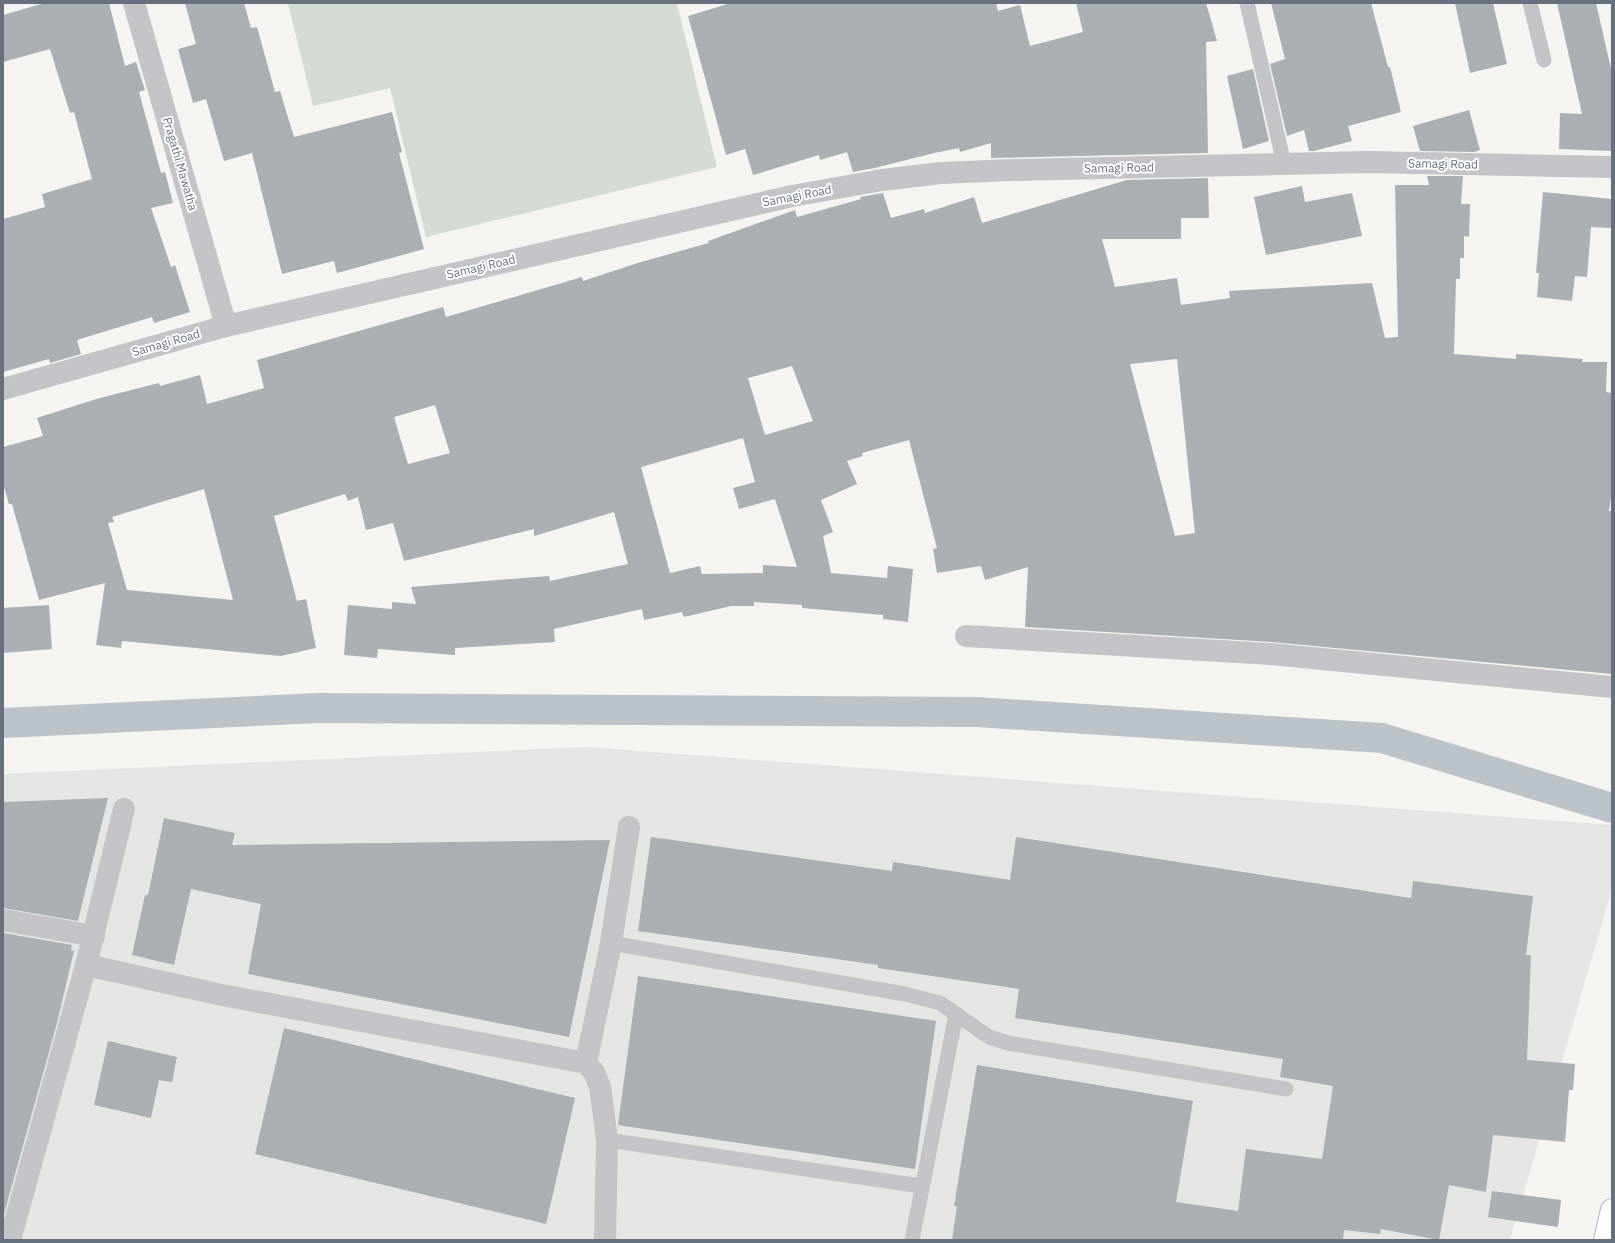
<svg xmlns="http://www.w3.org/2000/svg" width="1615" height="1243" viewBox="0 0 1615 1243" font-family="'IBM Plex Sans',sans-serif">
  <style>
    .built { fill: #e4e6e4 }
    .green { fill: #d4dbd2 }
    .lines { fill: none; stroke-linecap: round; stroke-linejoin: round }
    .canal { stroke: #bcc3c8; stroke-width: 30 }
    .building { fill: #aaafb4; fill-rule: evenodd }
    .primary-casing { stroke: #b5b7bb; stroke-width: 24 }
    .service { stroke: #c2c4c8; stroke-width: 15 }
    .minor { stroke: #c2c4c8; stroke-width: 22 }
    .primary { stroke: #fff; stroke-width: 22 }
    .labels { text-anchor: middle; stroke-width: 4; stroke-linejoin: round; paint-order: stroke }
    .street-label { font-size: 12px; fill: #66707f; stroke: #fff }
  </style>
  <rect width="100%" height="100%" fill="#f4f4f1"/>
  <!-- built -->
  <path class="built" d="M 586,747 L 1612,825 L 1612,889 L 1510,1240 L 3,1240 L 3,774 Z"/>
  <!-- green -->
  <path class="green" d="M 288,3 L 677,3 L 717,167 L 426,237 L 390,88 L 313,106 Z"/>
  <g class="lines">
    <!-- canal -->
    <path class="canal" d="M 3,723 L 319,708 L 976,712 L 1382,738 L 1612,808"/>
  </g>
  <!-- building -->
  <path class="building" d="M 45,3 L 109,3 L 125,66 L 136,62 L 145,90 L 139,92 L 161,173 L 165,172 L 173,203 L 151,208 L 171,267 L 175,265 L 190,312 L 154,323 L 152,317 L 77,340 L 81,354 L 50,363 L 49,359 L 3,372 L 3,219 L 45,207 L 42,194 L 92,179 L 74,112 L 70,113 L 50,49 L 3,62 L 3,15 Z
    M 185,3 L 244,3 L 251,28 L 257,27 L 275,92 L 280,91 L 294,137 L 392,112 L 402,152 L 399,153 L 424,249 L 337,273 L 334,261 L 282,274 L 252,153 L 224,161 L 206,99 L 193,103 L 178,49 L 196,44 Z
    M 731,3 L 996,3 L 998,11 L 1020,5 L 1030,46 L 1083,32 L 1076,3 L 1206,3 L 1217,41 L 1206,42 L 1208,153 L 991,158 L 991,143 L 960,152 L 959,148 L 934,153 L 875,168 L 853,172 L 847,152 L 820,160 L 819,155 L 753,175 L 745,149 L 726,155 L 688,16 Z
    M 1271,3 L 1371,3 L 1388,67 L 1390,67 L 1401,112 L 1348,126 L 1352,141 L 1314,151 L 1309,151 L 1304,130 L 1287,136 L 1270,64 L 1285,59 Z
    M 1455,3 L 1493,3 L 1507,64 L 1470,73 Z
    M 1557,3 L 1596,3 L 1612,73 L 1612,151 L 1559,149 L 1560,113 L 1582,114 Z
    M 1253,69 L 1269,141 L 1243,149 L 1227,76 Z
    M 1469,110 L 1480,150 L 1474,152 L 1420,151 L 1413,126 Z
    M 1427,176 L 1463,176 L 1461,204 L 1470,204 L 1469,237 L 1464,236 L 1464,258 L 1460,258 L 1460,279 L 1456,279 L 1454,354 L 1516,359 L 1516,354 L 1583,359 L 1582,362 L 1607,362 L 1606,392 L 1612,393 L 1612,490 L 1609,511 L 1612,511 L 1612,674 L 1272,642 L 1025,627 L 1028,567 L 985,580 L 981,566 L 937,573 L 933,549 L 937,548 L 909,440 L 862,453 L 863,456 L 847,461 L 857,484 L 821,500 L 833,532 L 823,536 L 831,573 L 887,578 L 888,566 L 913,569 L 908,622 L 883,619 L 883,615 L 802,608 L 802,605 L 754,602 L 754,606 L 731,606 L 684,617 L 682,612 L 644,620 L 642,609 L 554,629 L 555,642 L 455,648 L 455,655 L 378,649 L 377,658 L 344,655 L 348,605 L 392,609 L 392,602 L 416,604 L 411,587 L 549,576 L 550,581 L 628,564 L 614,512 L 534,536 L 534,529 L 404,561 L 393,523 L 366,530 L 358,497 L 348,501 L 345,494 L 274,516 L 297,601 L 306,599 L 316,648 L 281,656 L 122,641 L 121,648 L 96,645 L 105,583 L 39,600 L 12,504 L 9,504 L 3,484 L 3,447 L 43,436 L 37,418 L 96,399 L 159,383 L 160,386 L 200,375 L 207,404 L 264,388 L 257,360 L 443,307 L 446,317 L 582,277 L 583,281 L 641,262 L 709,243 L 708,241 L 795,210 L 797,217 L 861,199 L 860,197 L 883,193 L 891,218 L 924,209 L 925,213 L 974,197 L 982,223 L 1127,180 L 1208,178 L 1209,218 L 1181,218 L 1181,239 L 1102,239 L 1115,287 L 1177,278 L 1181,305 L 1230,298 L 1229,291 L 1372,283 L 1385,338 L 1398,337 L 1395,185 L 1429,185 ZM 1177,359 L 1195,533 L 1175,536 L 1130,364 ZM 792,366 L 813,421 L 765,435 L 748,378 ZM 435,405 L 450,453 L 408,464 L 394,417 ZM 743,438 L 755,482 L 733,488 L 739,509 L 775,499 L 797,567 L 763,565 L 763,573 L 702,574 L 700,566 L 670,573 L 641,467 ZM 204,489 L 233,600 L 127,590 L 108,523 L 114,522 L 112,517 Z
    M 1302,186 L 1305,202 L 1352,193 L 1362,236 L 1266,255 L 1254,197 Z
    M 1543,192 L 1612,199 L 1612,228 L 1591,227 L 1587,277 L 1575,276 L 1572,301 L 1537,297 L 1539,273 L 1536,273 Z
    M 49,605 L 52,649 L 3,653 L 3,608 Z
    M 108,798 L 78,921 L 3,908 L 3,802 Z
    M 164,818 L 235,833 L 232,845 L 610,840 L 569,1037 L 248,974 L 261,904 L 191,889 L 174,965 L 132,955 L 145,895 L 148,895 Z
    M 651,837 L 892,871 L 893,862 L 1010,880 L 1016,837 L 1411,898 L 1413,881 L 1533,896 L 1526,955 L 1531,955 L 1527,1060 L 1575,1064 L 1573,1090 L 1569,1090 L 1565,1142 L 1493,1135 L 1486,1192 L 1449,1185 L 1439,1240 L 1381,1229 L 1380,1234 L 1344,1230 L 1343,1240 L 952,1240 L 957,1206 L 954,1206 L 977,1065 L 1193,1101 L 1176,1202 L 1238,1211 L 1246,1149 L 1322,1159 L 1333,1086 L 1280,1077 L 1283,1059 L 1015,1018 L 1019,989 L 878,968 L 878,965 L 638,931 Z
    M 3,933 L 72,945 L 71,950 L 74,951 L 57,1023 L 4,1214 Z
    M 638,976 L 936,1021 L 915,1169 L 618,1125 Z
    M 284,1028 L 575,1098 L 546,1224 L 255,1154 Z
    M 108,1041 L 177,1057 L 172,1082 L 159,1080 L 151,1118 L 94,1105 Z
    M 1492,1191 L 1561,1200 L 1558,1227 L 1488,1217 Z"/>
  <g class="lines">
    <!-- primary casing -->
    <g class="primary-casing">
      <path id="primary" d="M 1605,1240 L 1612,1210"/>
    </g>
    <!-- service -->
    <path class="service" d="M 1247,3 L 1284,164
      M 1530,3 L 1544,60
      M 611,943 L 905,994 L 940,1003 L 989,1037 L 1008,1043 L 1286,1089
      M 607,1140 L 921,1186
      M 912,1240 L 956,1014"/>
    <!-- minor -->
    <path class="minor" d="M 134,3 L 226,326
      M 3,389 L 226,326 L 792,196 L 882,180 L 941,173 L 1012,170 L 1369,162 L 1612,167
      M 966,636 L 1271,654 L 1612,687
      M 3,920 L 94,936
      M 86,965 L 222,995 L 586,1063 L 594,1072 L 600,1087 L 607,1140 L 605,1240
      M 586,1063 L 611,943 L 629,827
      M 10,1240 L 86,965 L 124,809"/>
    <!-- primary -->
    <use href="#primary" class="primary"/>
  </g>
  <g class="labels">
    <!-- street labels -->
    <g class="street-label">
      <text transform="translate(180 164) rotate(74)" y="4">Pragathi Mawatha</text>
      <text transform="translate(1443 164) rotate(1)" y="4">Samagi Road</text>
      <text transform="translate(1119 168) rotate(-1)" y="4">Samagi Road</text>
      <text transform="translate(797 196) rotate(-11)" y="4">Samagi Road</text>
      <text transform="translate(481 267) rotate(-13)" y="4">Samagi Road</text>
      <text transform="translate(166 343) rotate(-16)" y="4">Samagi Road</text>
    </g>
  </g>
  <!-- border -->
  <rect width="1615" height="1243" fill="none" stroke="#66707f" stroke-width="8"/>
</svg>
